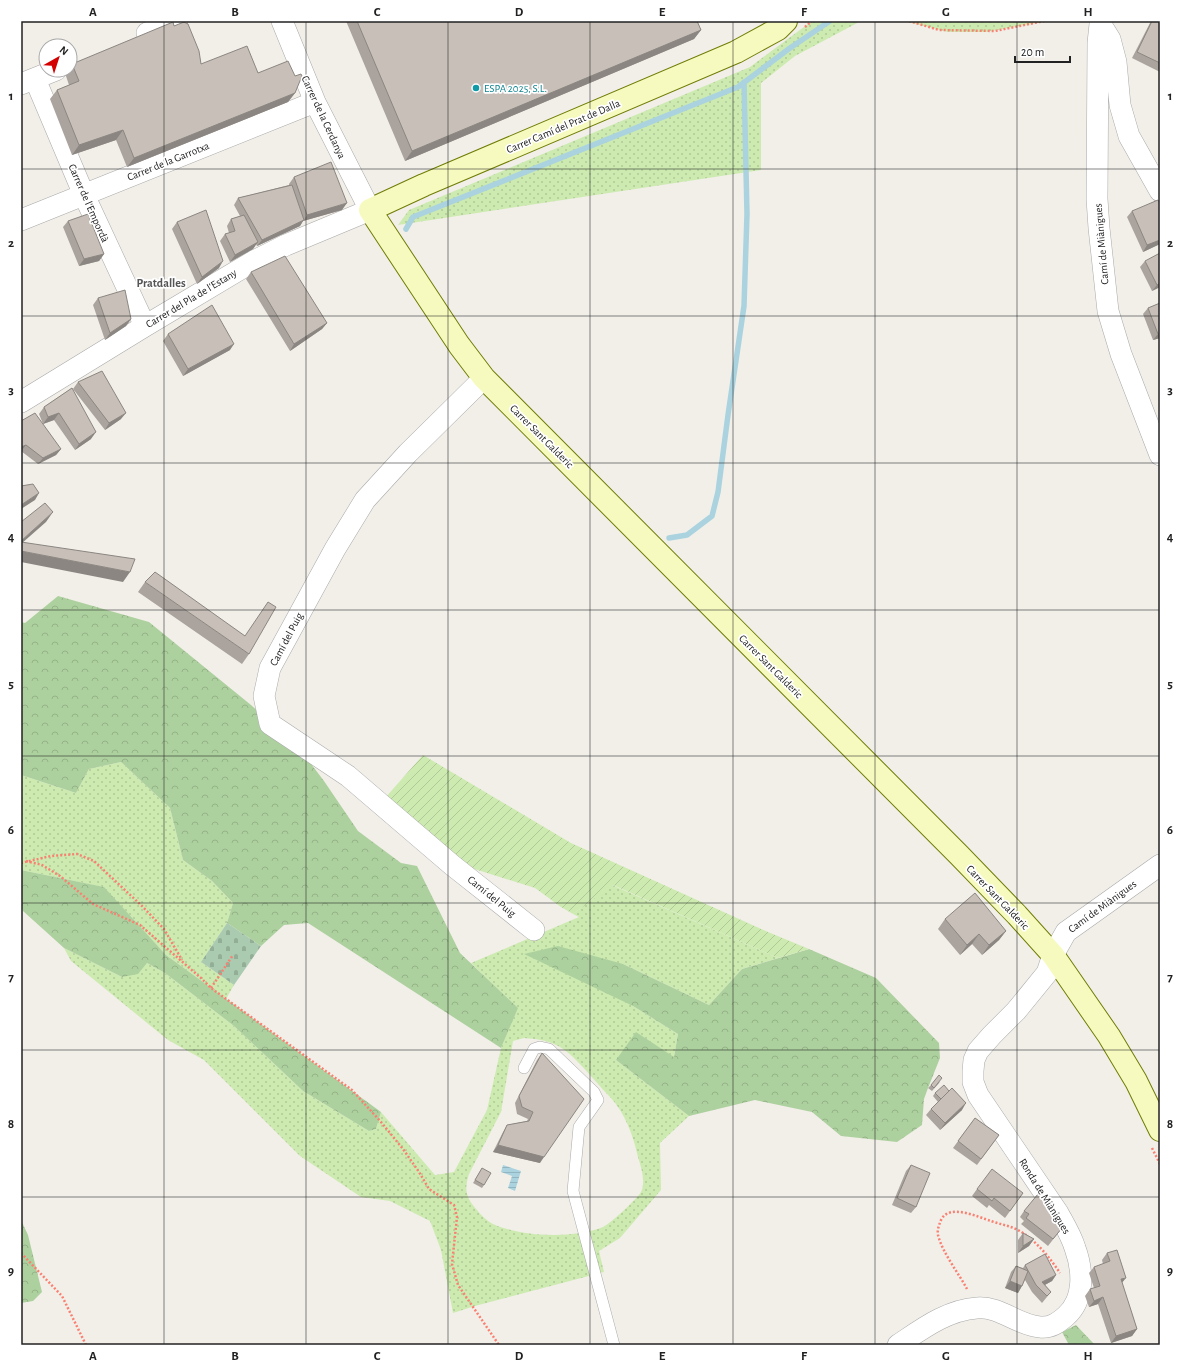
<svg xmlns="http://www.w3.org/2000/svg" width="1181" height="1366" viewBox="0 0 1181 1366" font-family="'Alegreya Sans',sans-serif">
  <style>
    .grass { fill: url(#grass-dots); fill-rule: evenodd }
    .forest { fill: url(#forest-crowns) }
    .cemetery { fill: url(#cemetery-stones) }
    .garden { fill: url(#garden-furrows) }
    .water { fill: url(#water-rules) }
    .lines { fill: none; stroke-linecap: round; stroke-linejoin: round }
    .stream { stroke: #aad3df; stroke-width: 5.5 }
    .lane-casing { stroke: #a9a9a9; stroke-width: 12 }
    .street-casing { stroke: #a9a9a9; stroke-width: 22 }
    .secondary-casing { stroke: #707d05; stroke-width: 24 }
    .path { stroke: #fa8072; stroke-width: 2.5; stroke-dasharray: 2 2; stroke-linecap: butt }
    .lane { stroke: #fff; stroke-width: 11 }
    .street { stroke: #fff; stroke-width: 21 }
    .secondary { stroke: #f7fabf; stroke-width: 22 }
    .wall { fill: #aba49e }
    .shaded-wall { fill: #8b8681 }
    .building { fill: #c7bfb8; stroke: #8b8681 }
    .grid { fill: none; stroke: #222; stroke-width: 1; stroke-opacity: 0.55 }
    .culture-dot { fill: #0f9aa8; stroke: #fff; stroke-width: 1.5 }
    .labels { text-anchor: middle; stroke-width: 3.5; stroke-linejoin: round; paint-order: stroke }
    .culture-label { font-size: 11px; fill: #0d838f; stroke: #fff; text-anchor: start }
    .street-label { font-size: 11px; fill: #222; stroke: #fff }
    .neighbourhood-label { font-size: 12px; font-weight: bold; fill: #555; stroke: #fff }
    .neatline { fill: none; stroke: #222; stroke-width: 1.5 }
    .grid-label { font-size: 13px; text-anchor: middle; font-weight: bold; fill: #222 }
  </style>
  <defs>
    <pattern id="grass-dots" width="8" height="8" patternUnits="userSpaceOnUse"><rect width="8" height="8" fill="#cdebb0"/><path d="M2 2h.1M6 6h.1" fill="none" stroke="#b0c997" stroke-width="1.8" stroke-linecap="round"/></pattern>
    <pattern id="forest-crowns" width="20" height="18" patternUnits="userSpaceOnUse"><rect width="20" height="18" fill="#add19e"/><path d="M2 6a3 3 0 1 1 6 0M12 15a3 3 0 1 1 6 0" fill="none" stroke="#95b388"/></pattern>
    <pattern id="cemetery-stones" width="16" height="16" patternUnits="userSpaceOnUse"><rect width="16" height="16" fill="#aacbaf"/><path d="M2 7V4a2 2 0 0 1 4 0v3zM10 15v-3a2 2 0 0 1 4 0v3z" fill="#92ae96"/></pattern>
    <pattern id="garden-furrows" width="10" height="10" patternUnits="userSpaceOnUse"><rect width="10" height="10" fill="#cdebb0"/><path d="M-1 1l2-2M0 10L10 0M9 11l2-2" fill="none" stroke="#b0c997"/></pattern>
    <pattern id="water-rules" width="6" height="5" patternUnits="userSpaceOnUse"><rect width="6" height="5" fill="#aad3df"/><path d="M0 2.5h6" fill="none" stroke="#92b5bf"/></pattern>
  </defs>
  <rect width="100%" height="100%" fill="#f2efe9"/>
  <!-- grass -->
  <path class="grass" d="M 812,21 L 861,21 L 795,56 L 761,83 L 761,170 L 398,225 L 409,210 L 750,67 Z
    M 904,21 L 1048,21 L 986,32 L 948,32 Z
    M 121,762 L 170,808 L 183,860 L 212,881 L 233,903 L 227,923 L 201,962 L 234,985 L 226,999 L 166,955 L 103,887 L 21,870 L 21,775 L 76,793 L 89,769 Z
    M 612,885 L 778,958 L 742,969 L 709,1005 L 623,964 L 633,1006 L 678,1034 L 674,1057 L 616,1060 L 689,1116 L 660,1143 L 661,1190 L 620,1238 L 599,1251 L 604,1272 L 475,1306 L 453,1313 L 441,1250 L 430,1221 L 390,1201 L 361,1197 L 300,1156 L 204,1060 L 168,1040 L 71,961 L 64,948 L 122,977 L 147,963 L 165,973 L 234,1026 L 303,1091 L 369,1131 L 376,1129 L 381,1112 L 435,1175 L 454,1172 L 487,1110 L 501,1048 L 517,1008 L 471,963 L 579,917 L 573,914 ZM 524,1038 C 535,1039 546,1040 556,1045 C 572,1051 597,1084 610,1097 C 625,1113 633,1135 638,1157 C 641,1167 646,1182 641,1192 C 636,1200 611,1223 603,1227 C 573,1239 522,1237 493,1224 C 487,1221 481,1215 477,1210 C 466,1198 464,1190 469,1174 L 501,1112 L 513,1041 Z"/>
  <!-- forest -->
  <path class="forest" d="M 58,596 L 149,622 L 251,705 L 299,748 L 324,781 L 358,831 L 401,863 L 417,866 L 460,953 L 518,1008 L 501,1048 L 308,923 L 284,925 L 261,946 L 227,923 L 233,903 L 212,881 L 183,860 L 170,808 L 121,762 L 89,769 L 76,793 L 21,775 L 21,622 L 25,623 Z
    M 21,870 L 104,887 L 166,955 L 381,1112 L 376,1129 L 369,1131 L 303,1091 L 234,1026 L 165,973 L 147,963 L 138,974 L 122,977 L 64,948 L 23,911 L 21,906 Z
    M 558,946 L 623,964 L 709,1005 L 742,969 L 809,949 L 876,978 L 939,1043 L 940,1058 L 928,1088 L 924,1099 L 922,1125 L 897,1142 L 841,1136 L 812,1112 L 755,1100 L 689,1116 L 616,1060 L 636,1032 L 674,1057 L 678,1034 L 633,1006 L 524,954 Z
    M 21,1220 L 28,1235 L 42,1292 L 33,1301 L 21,1303 Z
    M 1076,1325 L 1095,1345 L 1069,1345 L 1062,1332 Z"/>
  <!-- cemetery -->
  <path class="cemetery" d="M 227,923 L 261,946 L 234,985 L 201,962 Z"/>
  <!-- garden -->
  <path class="garden" d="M 423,755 L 571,843 L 768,932 L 809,949 L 778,958 L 613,885 L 573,914 L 561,907 L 535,888 L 465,866 L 385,798 Z"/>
  <!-- water -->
  <path class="water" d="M 503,1165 L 521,1171 L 515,1191 L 508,1188 L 512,1176 L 501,1172 Z"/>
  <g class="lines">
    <!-- stream -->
    <path class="stream" d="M 406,229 L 413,217 L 738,87 L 790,48 L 830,21
      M 669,538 L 687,535 L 712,516 L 718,492 L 728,415 L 744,306 L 747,214 L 744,82"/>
    <!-- lane casing -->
    <g class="lane-casing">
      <path id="lane" d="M 524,1068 L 534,1049 L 540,1047 L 549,1049 L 594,1092 L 598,1100 L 579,1127 L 573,1191 L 614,1345"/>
    </g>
    <!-- street casing -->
    <g class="street-casing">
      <path id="street" d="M 1100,23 L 1110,39 L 1116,62 L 1120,105 L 1129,136 L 1160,191
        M 1100,24 L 1098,43 L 1097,199 L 1099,228 L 1108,311 L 1121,354 L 1160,455
        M 147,33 L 177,21
        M 35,79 L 84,195 L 145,326
        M 21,84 L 56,70
        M 21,220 L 315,102
        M 484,378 L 408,453 L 365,500 L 335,549 L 270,668 L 264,696 L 270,724 L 348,776 L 452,865 L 534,930
        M 21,402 L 145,326 L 254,261 L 286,245 L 370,210 L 315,102 L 282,21
        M 898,1345 C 922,1329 947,1310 977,1308 C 1000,1306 1017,1325 1040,1327 C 1051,1328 1058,1323 1066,1316 C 1085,1299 1083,1270 1075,1248 C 1071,1235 1064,1224 1058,1213 L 978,1095 L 973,1082 L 973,1071 L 974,1060 L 978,1051 L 992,1035 L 1016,1011 L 1047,973 L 1053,955 L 1066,932 L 1160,865"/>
    </g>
    <!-- secondary casing -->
    <g class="secondary-casing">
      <path id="secondary" d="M 786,21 L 778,29 L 736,52 L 424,185 L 370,210 L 459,345 L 484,378 L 959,855 L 1017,915 L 1053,955 L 1109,1036 L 1136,1081 L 1160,1130"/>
    </g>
    <!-- path -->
    <path class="path" d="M 909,21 L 939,30 L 995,31 L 1044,21
      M 805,27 L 812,21
      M 26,861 L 42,865 L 60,876 L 93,904 L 140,925 L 201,978 L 211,988 L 352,1090 L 381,1122 L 403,1149 L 419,1172 L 429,1189 L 454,1205 L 457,1217 L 452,1264 L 458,1285 L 499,1345
      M 21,863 L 51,856 L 77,854 L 94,861 L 142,906 L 164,929 L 182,960
      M 211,988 L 233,955
      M 1152,1148 L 1160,1164
      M 21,1253 L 62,1296 L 86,1345
      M 967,1289 C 958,1272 943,1254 938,1235 C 937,1230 939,1225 941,1220 C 949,1203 978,1217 991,1221 C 1002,1225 1013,1226 1023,1233 C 1038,1243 1050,1258 1060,1273"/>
    <!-- lane -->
    <use href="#lane" class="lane"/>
    <!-- street -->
    <use href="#street" class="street"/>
    <!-- secondary -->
    <use href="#secondary" class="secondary"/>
  </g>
  <!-- wall -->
  <path class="wall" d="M 346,21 L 697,21 L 701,30 L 694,39 L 405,161 Z
    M 1151,21 L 1160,21 L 1160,72 L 1132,58 Z
    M 174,26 L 201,64 L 258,73 L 295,93 L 288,102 L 127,167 L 116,140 L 72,155 L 50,99 L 57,90 L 69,85 L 65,73 L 67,70 L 70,70 L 70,66 L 72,64 Z
    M 294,177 L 342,210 L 303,221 L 300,226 L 257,246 L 256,244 L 253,249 L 230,262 L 220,241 L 225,234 L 229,233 L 227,226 L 231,219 L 240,216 L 234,205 L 238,198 L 289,185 L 289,184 Z
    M 1160,204 L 1160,244 L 1143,252 L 1127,217 L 1132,211 Z
    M 68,221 L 104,254 L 99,261 L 79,266 L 63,227 Z
    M 177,222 L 219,268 L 197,284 L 172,229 Z
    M 1145,261 L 1160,287 L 1152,291 L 1140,267 Z
    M 251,272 L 327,323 L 322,329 L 290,351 L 246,279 Z
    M 98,298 L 131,319 L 126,326 L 105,340 L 93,305 Z
    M 1160,303 L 1160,338 L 1153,340 L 1143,314 L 1148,308 Z
    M 168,334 L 230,350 L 183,376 L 163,341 Z
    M 78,382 L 121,419 L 105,430 L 73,389 Z
    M 72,388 L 91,439 L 75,450 L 54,420 L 43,424 L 39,414 L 44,407 Z
    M 21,421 L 61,449 L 56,455 L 38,464 L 21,451 Z
    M 145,582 L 249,654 L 242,664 L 138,592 Z
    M 945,919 L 1006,931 L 999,940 L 982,955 L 972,944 L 960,955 L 938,929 Z
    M 542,1053 L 540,1163 L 493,1152 L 503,1132 L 507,1125 L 527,1121 L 528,1119 L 517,1114 L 515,1103 L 537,1060 Z
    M 940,1082 L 932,1091 L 928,1088 L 931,1085 Z
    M 949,1091 L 962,1110 L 940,1130 L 926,1115 L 931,1109 L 938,1102 L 933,1096 L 935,1093 Z
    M 975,1118 L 999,1135 L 977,1165 L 953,1148 Z
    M 911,1165 L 916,1207 L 911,1213 L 892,1205 L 906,1171 Z
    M 482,1168 L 484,1185 L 482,1188 L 473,1183 Z
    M 977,1189 L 1023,1193 L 1005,1218 L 989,1205 L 987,1208 L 972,1196 Z
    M 1024,1211 L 1062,1228 L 1048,1246 L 1021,1224 L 1024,1221 L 1020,1217 Z
    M 1023,1233 L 1034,1239 L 1029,1246 L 1018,1253 L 1018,1240 Z
    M 1107,1253 L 1122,1284 L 1137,1329 L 1132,1336 L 1111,1343 L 1098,1304 L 1089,1307 L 1085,1296 L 1090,1289 L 1094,1288 L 1089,1273 L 1094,1267 L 1103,1264 L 1102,1260 Z
    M 1025,1265 L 1056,1275 L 1052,1281 L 1045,1285 L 1051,1292 L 1042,1303 L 1032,1292 L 1025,1280 L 1018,1293 L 1005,1288 L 1011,1272 L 1016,1266 L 1023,1268 Z"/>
  <!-- shaded-wall -->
  <path class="shaded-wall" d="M 701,30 L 694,39 L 405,161 L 412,151 Z
    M 295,93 L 288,102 L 127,167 L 134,158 Z
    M 123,130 L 116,140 L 72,155 L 79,145 Z
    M 347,203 L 342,210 L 303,221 L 300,226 L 257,246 L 262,240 L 304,220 L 307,215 Z
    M 1160,240 L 1160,244 L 1143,252 L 1147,245 Z
    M 258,242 L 253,249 L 230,262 L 235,255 Z
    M 104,254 L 99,261 L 79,266 L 84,259 Z
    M 223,261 L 219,268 L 197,284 L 202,277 Z
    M 1160,283 L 1160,287 L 1152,291 L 1157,285 Z
    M 131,319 L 126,326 L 105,340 L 110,333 Z
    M 327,323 L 322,329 L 290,351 L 294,344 Z
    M 1160,333 L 1160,338 L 1153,340 L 1158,334 Z
    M 234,344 L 230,350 L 183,376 L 188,369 Z
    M 59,413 L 54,420 L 43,424 L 48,417 Z
    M 126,413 L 121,419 L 105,430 L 109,423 Z
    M 96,432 L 91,439 L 75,450 L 79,444 Z
    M 26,445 L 21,451 L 21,447 Z
    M 61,449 L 56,455 L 38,464 L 43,458 Z
    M 39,493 L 35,500 L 21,509 L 21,505 Z
    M 53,512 L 46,522 L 21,544 L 21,541 Z
    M 21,551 L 130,572 L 123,582 L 21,562 Z
    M 1006,931 L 999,940 L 982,955 L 989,945 Z
    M 979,934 L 972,944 L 960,955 L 967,945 Z
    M 966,1103 L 962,1110 L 940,1130 L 945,1123 Z
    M 498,1145 L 544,1157 L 540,1163 L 493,1152 Z
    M 1034,1239 L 1029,1246 L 1018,1253 L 1023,1246 Z
    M 1056,1275 L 1052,1281 L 1039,1288 L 1042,1282 Z
    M 1126,1278 L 1121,1284 L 1121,1279 Z
    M 1010,1281 L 1022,1286 L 1018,1293 L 1005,1288 Z
    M 1103,1297 L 1098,1304 L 1089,1307 L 1094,1301 Z
    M 1137,1329 L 1132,1336 L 1111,1343 L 1116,1336 Z"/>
  <!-- building -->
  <path class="building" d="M 357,21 L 697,21 L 701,30 L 412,151 Z
    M 1152,21 L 1160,21 L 1160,63 L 1137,52 Z
    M 173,22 L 174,26 L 184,22 L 188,24 L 199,51 L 201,64 L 247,46 L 258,73 L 288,61 L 295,76 L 301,74 L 302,76 L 295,93 L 134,158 L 123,130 L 79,145 L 57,90 L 79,81 L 72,64 Z
    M 331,162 L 347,203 L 307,215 L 294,177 Z
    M 292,185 L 304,220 L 262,240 L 238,198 Z
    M 1158,200 L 1160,204 L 1160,240 L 1147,245 L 1132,211 Z
    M 206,210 L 223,261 L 202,277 L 177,222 Z
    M 88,214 L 104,254 L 84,259 L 68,221 Z
    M 244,215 L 258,242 L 235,255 L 225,234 L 235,231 L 231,219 Z
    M 1160,253 L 1160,283 L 1157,285 L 1145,261 Z
    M 285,256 L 327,323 L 294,344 L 251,272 Z
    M 125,290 L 131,319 L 110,333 L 98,298 Z
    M 1160,303 L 1160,333 L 1158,334 L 1148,308 Z
    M 212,305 L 234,344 L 188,369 L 168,334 Z
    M 102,371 L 126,413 L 109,423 L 78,382 Z
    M 72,388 L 96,432 L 79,444 L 59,413 L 48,417 L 44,407 Z
    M 35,413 L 61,449 L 43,458 L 26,445 L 21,447 L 21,421 Z
    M 33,484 L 39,493 L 21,505 L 21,486 Z
    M 45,503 L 53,512 L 21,541 L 21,522 Z
    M 21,542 L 135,559 L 130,572 L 21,551 Z
    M 155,572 L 245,636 L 268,602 L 276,607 L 249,654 L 145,582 Z
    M 975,893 L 1006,931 L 989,945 L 979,934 L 967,945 L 945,919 Z
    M 542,1053 L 584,1099 L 544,1157 L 498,1145 L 507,1125 L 529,1121 L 533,1112 L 522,1107 L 519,1096 Z
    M 939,1075 L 942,1078 L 934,1088 L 931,1085 Z
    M 944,1085 L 949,1091 L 941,1099 L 935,1093 Z
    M 952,1088 L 966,1103 L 945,1123 L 931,1109 Z
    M 975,1118 L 999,1135 L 981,1159 L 958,1141 Z
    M 911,1165 L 930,1173 L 916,1207 L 897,1198 Z
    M 482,1168 L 491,1173 L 484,1185 L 475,1180 Z
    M 992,1169 L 1023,1193 L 1010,1211 L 994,1198 L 992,1201 L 977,1189 Z
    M 1038,1194 L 1049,1202 L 1062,1228 L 1053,1239 L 1026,1218 L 1029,1214 L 1024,1211 Z
    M 1023,1233 L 1034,1239 L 1023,1246 Z
    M 1117,1250 L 1126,1278 L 1121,1279 L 1137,1329 L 1116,1336 L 1103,1297 L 1094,1301 L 1090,1289 L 1100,1286 L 1094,1267 L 1110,1261 L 1107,1253 Z
    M 1045,1254 L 1056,1275 L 1042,1282 L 1051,1292 L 1047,1296 L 1036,1285 L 1025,1265 Z
    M 1016,1266 L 1028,1271 L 1022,1286 L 1010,1281 Z"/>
  <!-- grid -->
  <path class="grid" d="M 164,21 L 164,1345M 306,21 L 306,1345M 448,21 L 448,1345M 590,21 L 590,1345M 733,21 L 733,1345M 875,21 L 875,1345M 1017,21 L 1017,1345M 21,169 L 1160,169M 21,316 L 1160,316M 21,463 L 1160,463M 21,610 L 1160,610M 21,756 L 1160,756M 21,903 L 1160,903M 21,1050 L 1160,1050M 21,1197 L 1160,1197"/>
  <!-- markers -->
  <circle class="culture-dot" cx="476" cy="88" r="4"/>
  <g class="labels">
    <!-- culture labels -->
    <g class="culture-label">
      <text x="484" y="92">ESPA 2025, S.L.</text>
    </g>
    <!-- street labels -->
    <g class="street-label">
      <text transform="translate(324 117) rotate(65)" y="4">Carrer de la Cerdanya</text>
      <text transform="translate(563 126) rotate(-23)" y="4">Carrer Camí del Prat de Dalla</text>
      <text transform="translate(168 161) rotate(-22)" y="4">Carrer de la Garrotxa</text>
      <text transform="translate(89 203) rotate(66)" y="4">Carrer de l'Empordà</text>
      <text transform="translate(1101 244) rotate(-95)" y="4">Camí de Miànigues</text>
      <text transform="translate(191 298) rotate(-31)" y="4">Carrer del Pla de l'Estany</text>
      <text transform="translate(542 436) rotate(45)" y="4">Carrer Sant Galderic</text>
      <text transform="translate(286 639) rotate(-62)" y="4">Camí del Puig</text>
      <text transform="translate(771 666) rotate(45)" y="4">Carrer Sant Galderic</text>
      <text transform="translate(492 896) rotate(39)" y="4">Camí del Puig</text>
      <text transform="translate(998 897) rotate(46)" y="4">Carrer Sant Galderic</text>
      <text transform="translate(1102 906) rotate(-36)" y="4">Camí de Miànigues</text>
      <text transform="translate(1045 1196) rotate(58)" y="4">Ronda de Miànigues</text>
    </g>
    <!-- neighbourhood labels -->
    <g class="neighbourhood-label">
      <text x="161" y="287">Pratdalles</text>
    </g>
  </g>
  <!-- border -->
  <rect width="1181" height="1366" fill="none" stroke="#ffffff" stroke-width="44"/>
  <!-- north arrow -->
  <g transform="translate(58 58) rotate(39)"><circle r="19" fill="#ffffff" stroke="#a7a7a7"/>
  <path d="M0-3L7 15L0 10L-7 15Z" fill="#d40000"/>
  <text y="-6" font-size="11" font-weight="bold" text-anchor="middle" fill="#222222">N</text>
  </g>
  <!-- scale -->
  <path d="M1015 56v6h55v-6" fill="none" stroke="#222222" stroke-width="2"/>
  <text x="1021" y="56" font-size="12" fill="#222222" stroke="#ffffff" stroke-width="3" paint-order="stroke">20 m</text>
  <rect x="22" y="22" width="1137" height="1322" class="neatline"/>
  <g class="grid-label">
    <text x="93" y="16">A</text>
    <text x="235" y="16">B</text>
    <text x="377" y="16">C</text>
    <text x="519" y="16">D</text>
    <text x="662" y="16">E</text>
    <text x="804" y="16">F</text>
    <text x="946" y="16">G</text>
    <text x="1088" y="16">H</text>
    <text x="11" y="100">1</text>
    <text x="1170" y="100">1</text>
    <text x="11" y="247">2</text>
    <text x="1170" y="247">2</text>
    <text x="11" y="394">3</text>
    <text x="1170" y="394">3</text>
    <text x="11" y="541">4</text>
    <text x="1170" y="541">4</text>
    <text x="11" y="688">5</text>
    <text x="1170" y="688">5</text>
    <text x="11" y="834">6</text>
    <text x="1170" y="834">6</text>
    <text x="11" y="981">7</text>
    <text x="1170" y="981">7</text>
    <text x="11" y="1128">8</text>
    <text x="1170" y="1128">8</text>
    <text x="11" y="1275">9</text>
    <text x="1170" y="1275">9</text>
    <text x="93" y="1360">A</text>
    <text x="235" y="1360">B</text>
    <text x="377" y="1360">C</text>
    <text x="519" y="1360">D</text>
    <text x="662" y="1360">E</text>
    <text x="804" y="1360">F</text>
    <text x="946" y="1360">G</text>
    <text x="1088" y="1360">H</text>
  </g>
</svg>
